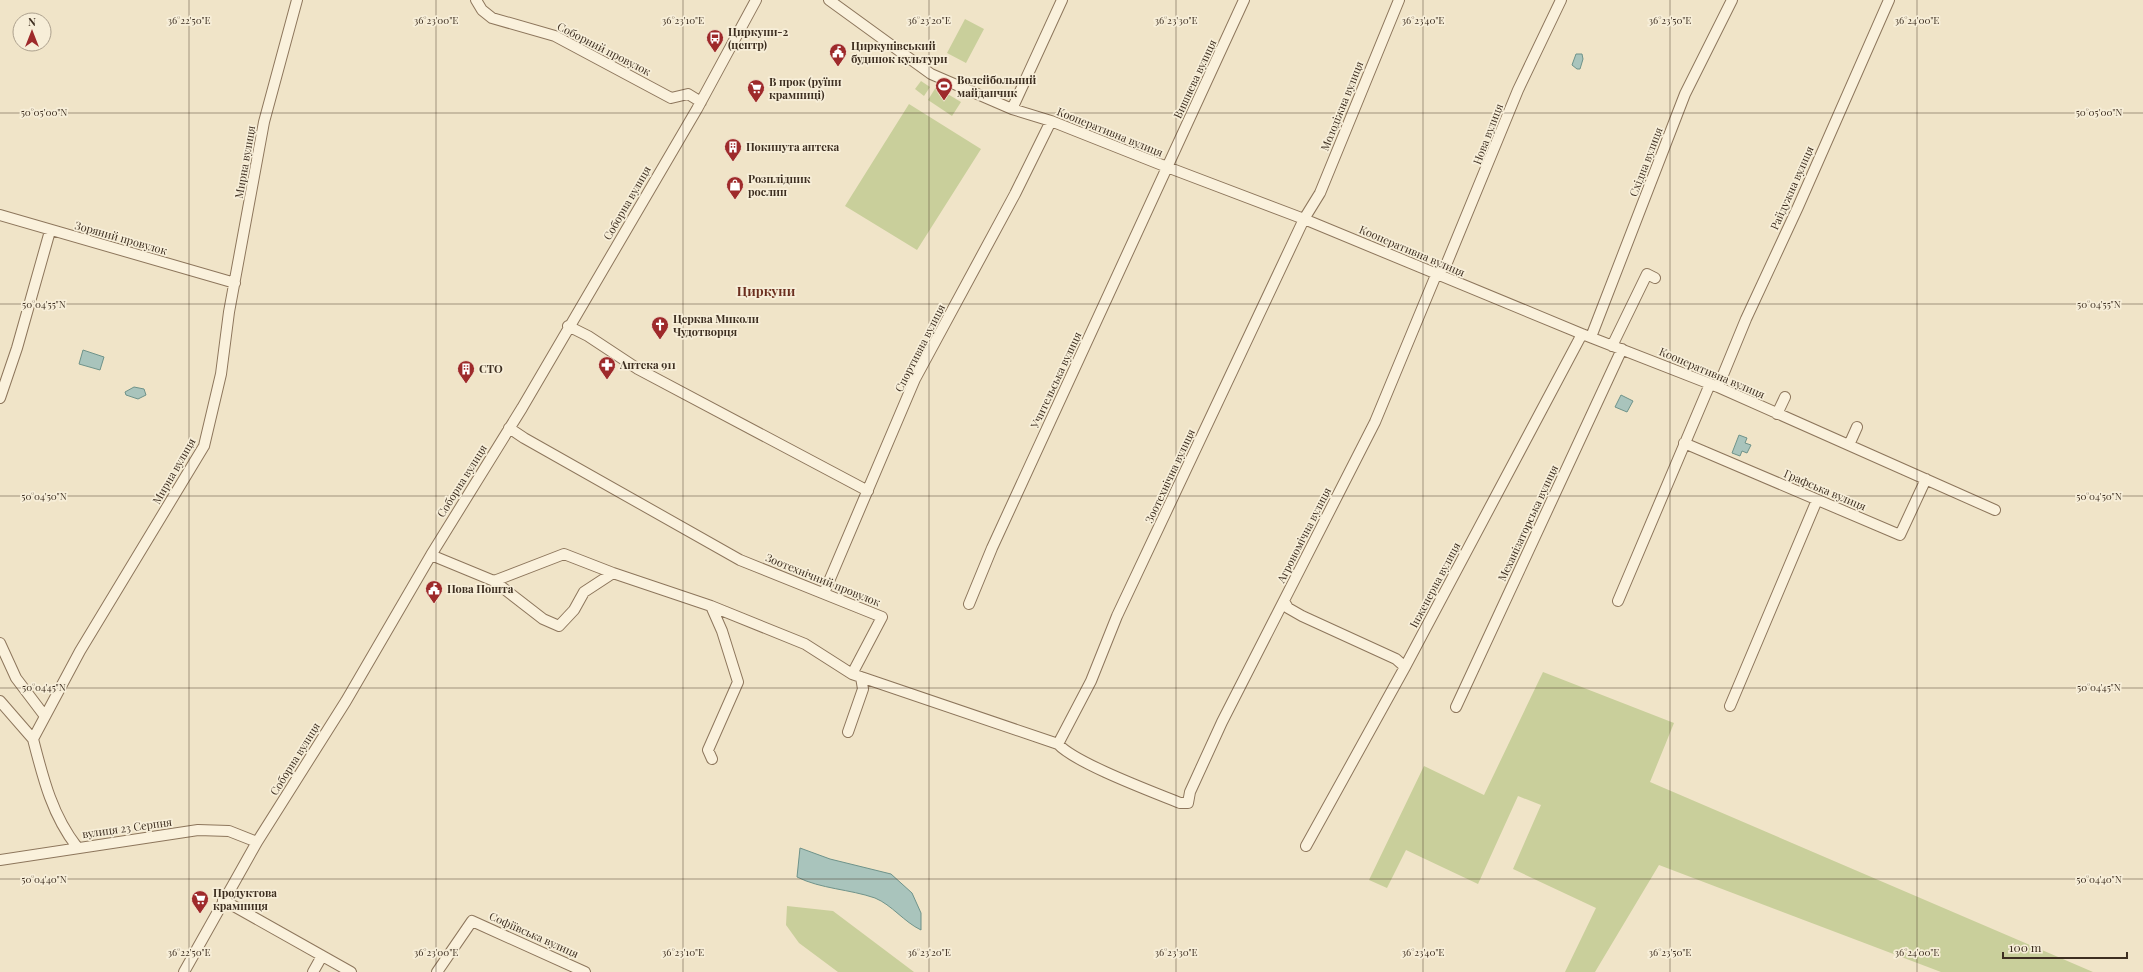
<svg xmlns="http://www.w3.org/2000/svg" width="2143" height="972" viewBox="0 0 2143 972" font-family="'Playfair Display',serif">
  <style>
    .green { fill: #c9cf9b }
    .water { fill: #a9c4bc; stroke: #6f938a }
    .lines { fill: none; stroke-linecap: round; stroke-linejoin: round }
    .minor-casing { stroke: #8d765c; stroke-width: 12 }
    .minor { stroke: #faf1dc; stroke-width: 10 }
    .ticks { fill: none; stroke: #3d2e20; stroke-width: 1; stroke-opacity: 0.45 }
    .labels { text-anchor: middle; stroke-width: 3.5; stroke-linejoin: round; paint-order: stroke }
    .poi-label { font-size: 11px; font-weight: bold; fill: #3d2e20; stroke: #f7eed8; text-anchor: start }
    .street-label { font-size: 11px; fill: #3d2e20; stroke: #f7eed8 }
    .quarter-label { font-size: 13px; font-weight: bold; fill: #6b2e1e; stroke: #f7eed8 }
    .ticks-label { font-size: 10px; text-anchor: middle; fill: #3d2e20; stroke: #f7eed8; stroke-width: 3.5; stroke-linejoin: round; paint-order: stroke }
  </style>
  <rect width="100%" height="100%" fill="#f0e4c8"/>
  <!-- green -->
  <path class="green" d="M 965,19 L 984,29 L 966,63 L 947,53 Z
    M 921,81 L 930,87 L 924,96 L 915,89 Z
    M 936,87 L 961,102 L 952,116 L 928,100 Z
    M 909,104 L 981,149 L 917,250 L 845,206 Z
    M 1543,672 L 1674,723 L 1650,782 L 2093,972 L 1941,972 L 1659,865 L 1595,972 L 1565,972 L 1596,908 L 1513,869 L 1541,805 L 1518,796 L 1478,884 L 1406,850 L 1387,888 L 1369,880 L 1424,766 L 1484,795 Z
    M 787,906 L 833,911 L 914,972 L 838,972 L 799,943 L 786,925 Z"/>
  <!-- water -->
  <path class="water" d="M 1576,54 L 1582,54 L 1583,59 L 1580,69 L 1577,69 L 1572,65 Z
    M 83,350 L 104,357 L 100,370 L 79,364 Z
    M 134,387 L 144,389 L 146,395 L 138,399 L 126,395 L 125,392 Z
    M 1621,395 L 1633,401 L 1627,412 L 1615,407 Z
    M 1739,435 L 1747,438 L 1745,443 L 1751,445 L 1747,453 L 1742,451 L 1740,456 L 1732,453 Z
    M 800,848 L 830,859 L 891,874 L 912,893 L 921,913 L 921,930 C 904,922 892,905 875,898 C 849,889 821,889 797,877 Z"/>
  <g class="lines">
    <!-- minor casing -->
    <g class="minor-casing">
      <path id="minor" d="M 476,0 L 482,10 L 492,18 L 555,36 L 671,98 L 688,94 L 701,102
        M 829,0 L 931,74 L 1012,109 L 1051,121 L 1167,167 L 1304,219 L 1582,334 L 1718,387 L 1995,510
        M 1012,109 L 1062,0
        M 0,215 L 235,283
        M 568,326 L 588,336 L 638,369 L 868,491
        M 1591,337 L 1685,94 L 1732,0
        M 1612,346 L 1647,274 L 1655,278
        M 1718,387 L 1746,319 L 1798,207 L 1889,0
        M 0,398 L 17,348 L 50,231
        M 1777,414 L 1785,397
        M 509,428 L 524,438 L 740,560 L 882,617 L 852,674 L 1058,744 C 1075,763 1153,792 1180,803 L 1188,803 L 1190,792 L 1222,722 L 1375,422 L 1436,275 L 1446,265 L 1518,90 L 1561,0
        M 1684,443 L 1900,535 L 1926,479
        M 1849,445 L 1857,427
        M 431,555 L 494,581 L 564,554 L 613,573 L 711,606 L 805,644 L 852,674
        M 494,581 L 543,619 L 559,626 L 574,610 L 584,592 L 613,573
        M 824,593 L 915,379 L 1015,194 L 1051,121
        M 1284,601 L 1288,608 L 1302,616 L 1396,659 L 1405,667
        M 1618,601 L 1710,384
        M 969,604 L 992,548 L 1244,0
        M 711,606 L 722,631 L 738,682 L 708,750 L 712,759
        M 0,643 L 16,678 L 44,715
        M 0,701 L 33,739
        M 1730,706 L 1817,500
        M 1456,707 L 1622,349
        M 848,732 L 863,689 L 861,677
        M 1058,744 L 1091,681 L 1117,616 L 1304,219 L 1320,193 L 1399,0
        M 1306,846 L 1405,667 L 1582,334
        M 77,847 C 52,815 43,778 33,739 L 80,651 L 204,446 L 221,374 L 229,312 L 264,122 L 297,0
        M 0,860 L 198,830 L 229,831 L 257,842
        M 223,900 L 351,972
        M 184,972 L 257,842 L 346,701 L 431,555 L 522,408 L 697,109 L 756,0
        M 313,972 L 322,956
        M 437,972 L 472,921 L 585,972"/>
    </g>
    <!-- minor -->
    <use href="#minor" class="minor"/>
  </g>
  <!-- ticks -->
  <path class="ticks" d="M 189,0 L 189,972M 436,0 L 436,972M 683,0 L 683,972M 929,0 L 929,972M 1176,0 L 1176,972M 1423,0 L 1423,972M 1670,0 L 1670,972M 1917,0 L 1917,972M 0,113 L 2143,113M 0,304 L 2143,304M 0,496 L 2143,496M 0,688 L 2143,688M 0,879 L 2143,879"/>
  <!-- icons -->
  <defs>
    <g id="bus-pin" transform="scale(0.9)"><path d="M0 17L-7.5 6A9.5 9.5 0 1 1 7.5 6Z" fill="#9e2a2b" stroke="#f7eed8"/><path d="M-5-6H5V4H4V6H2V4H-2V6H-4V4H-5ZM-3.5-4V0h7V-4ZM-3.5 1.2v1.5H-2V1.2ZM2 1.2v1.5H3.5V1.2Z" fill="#fff"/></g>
    <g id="civic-pin" transform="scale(0.9)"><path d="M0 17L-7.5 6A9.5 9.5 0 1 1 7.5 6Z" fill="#9e2a2b" stroke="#f7eed8"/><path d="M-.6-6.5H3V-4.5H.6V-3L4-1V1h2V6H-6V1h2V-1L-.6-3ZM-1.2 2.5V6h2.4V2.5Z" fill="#fff"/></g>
    <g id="stadium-pin" transform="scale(0.9)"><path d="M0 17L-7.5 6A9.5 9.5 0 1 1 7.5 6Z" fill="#9e2a2b" stroke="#f7eed8"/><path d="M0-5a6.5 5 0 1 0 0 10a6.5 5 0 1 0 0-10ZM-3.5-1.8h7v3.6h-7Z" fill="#fff"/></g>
    <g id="supermarket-pin" transform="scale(0.9)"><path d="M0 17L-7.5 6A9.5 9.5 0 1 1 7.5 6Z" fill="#9e2a2b" stroke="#f7eed8"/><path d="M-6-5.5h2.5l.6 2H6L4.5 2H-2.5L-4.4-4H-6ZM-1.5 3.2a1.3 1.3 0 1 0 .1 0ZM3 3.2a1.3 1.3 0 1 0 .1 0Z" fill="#fff"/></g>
    <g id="building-pin" transform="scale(0.9)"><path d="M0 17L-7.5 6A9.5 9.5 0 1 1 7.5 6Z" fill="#9e2a2b" stroke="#f7eed8"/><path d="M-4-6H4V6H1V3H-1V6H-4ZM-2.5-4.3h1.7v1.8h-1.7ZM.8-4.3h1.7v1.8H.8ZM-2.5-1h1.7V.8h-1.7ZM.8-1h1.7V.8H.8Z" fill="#fff"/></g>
    <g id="shop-pin" transform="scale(0.9)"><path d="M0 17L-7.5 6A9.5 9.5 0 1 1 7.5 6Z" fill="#9e2a2b" stroke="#f7eed8"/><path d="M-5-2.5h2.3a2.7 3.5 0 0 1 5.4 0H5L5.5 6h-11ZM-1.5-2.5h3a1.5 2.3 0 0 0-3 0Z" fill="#fff"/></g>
    <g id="church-pin" transform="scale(0.9)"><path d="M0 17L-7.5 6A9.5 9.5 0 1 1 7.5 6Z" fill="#9e2a2b" stroke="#f7eed8"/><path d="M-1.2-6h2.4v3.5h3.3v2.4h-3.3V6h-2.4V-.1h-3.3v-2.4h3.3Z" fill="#fff"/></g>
    <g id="pharmacy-pin" transform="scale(0.9)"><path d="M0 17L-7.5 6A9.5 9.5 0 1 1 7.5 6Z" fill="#9e2a2b" stroke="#f7eed8"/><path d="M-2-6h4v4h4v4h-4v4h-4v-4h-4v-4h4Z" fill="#fff"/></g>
  </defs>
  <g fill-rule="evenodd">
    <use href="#bus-pin" x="715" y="38"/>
    <use href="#civic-pin" x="838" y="52"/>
    <use href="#stadium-pin" x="944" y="86"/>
    <use href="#supermarket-pin" x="756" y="88"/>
    <use href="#building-pin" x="733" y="147"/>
    <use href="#shop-pin" x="735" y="185"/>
    <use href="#church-pin" x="660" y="325"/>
    <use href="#pharmacy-pin" x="607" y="365"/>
    <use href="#building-pin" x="466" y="369"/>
    <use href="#civic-pin" x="434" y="589"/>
    <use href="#supermarket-pin" x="200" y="899"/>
  </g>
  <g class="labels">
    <!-- poi labels -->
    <g class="poi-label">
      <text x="728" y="36">Циркуни-2<tspan x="728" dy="13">(центр)</tspan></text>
      <text x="851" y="50">Циркунівський<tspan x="851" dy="13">будинок культури</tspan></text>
      <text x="957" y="84">Волейбольний<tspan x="957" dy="13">майданчик</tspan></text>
      <text x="769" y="86">В прок (руїни<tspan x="769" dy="13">крамниці)</tspan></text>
      <text x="746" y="151">Покинута аптека</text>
      <text x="748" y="183">Розплідник<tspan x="748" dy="13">рослин</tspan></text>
      <text x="673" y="323">Церква Миколи<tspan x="673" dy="13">Чудотворця</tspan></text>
      <text x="620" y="369">Аптека 911</text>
      <text x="479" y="373">СТО</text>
      <text x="447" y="593">Нова Пошта</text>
      <text x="213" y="897">Продуктова<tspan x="213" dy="13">крамниця</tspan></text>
    </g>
    <!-- street labels -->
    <g class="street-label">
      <text transform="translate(604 49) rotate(27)" y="4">Соборний провулок</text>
      <text transform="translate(1195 79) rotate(-65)" y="4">Вишнева вулиця</text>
      <text transform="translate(1342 106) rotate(-68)" y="4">Молодіжна вулиця</text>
      <text transform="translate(1110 132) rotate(22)" y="4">Кооперативна вулиця</text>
      <text transform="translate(1488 134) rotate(-69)" y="4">Нова вулиця</text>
      <text transform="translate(245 162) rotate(-80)" y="4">Мирна вулиця</text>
      <text transform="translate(1646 162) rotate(-69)" y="4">Східна вулиця</text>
      <text transform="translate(1792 188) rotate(-66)" y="4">Райдужна вулиця</text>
      <text transform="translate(627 203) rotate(-60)" y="4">Соборна вулиця</text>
      <text transform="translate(121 238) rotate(16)" y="4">Зоряний провулок</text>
      <text transform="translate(1412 251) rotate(23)" y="4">Кооперативна вулиця</text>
      <text transform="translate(920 348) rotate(-63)" y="4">Спортивна вулиця</text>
      <text transform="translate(1712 373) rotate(23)" y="4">Кооперативна вулиця</text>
      <text transform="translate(1056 380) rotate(-65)" y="4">Учительська вулиця</text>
      <text transform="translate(174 471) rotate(-60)" y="4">Мирна вулиця</text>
      <text transform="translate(1170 476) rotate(-65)" y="4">Зоотехнічна вулиця</text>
      <text transform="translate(462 481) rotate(-58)" y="4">Соборна вулиця</text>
      <text transform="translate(1825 490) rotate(23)" y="4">Графська вулиця</text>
      <text transform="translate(1528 523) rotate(-65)" y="4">Механізаторська вулиця</text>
      <text transform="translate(1304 535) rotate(-63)" y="4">Агрономічна вулиця</text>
      <text transform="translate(823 580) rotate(22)" y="4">Зоотехнічний провулок</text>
      <text transform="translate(1435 585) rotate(-62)" y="4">Інженерна вулиця</text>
      <text transform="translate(295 759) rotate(-58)" y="4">Соборна вулиця</text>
      <text transform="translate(127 828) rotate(-8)" y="4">вулиця 23 Серпня</text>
      <text transform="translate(534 935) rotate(24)" y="4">Софіївська вулиця</text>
    </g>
    <!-- quarter labels -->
    <g class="quarter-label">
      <text x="766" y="296">Циркуни</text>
    </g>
  </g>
  <g class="ticks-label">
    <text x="189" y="24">36°22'50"E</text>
    <text x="436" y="24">36°23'00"E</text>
    <text x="683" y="24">36°23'10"E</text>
    <text x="929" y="24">36°23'20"E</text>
    <text x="1176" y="24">36°23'30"E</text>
    <text x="1423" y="24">36°23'40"E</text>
    <text x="1670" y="24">36°23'50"E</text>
    <text x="1917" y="24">36°24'00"E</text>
    <text x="44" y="116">50°05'00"N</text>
    <text x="2099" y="116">50°05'00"N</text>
    <text x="44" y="308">50°04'55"N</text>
    <text x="2099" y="308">50°04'55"N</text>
    <text x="44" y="500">50°04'50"N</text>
    <text x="2099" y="500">50°04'50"N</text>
    <text x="44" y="691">50°04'45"N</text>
    <text x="2099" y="691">50°04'45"N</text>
    <text x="44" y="883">50°04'40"N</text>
    <text x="2099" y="883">50°04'40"N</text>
    <text x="189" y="956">36°22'50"E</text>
    <text x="436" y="956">36°23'00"E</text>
    <text x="683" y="956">36°23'10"E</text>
    <text x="929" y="956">36°23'20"E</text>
    <text x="1176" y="956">36°23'30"E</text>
    <text x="1423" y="956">36°23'40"E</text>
    <text x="1670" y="956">36°23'50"E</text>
    <text x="1917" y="956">36°24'00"E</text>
  </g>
  <!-- north arrow -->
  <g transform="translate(32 32)"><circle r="19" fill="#f7eed8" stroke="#ada18e"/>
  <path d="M0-3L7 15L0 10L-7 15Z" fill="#9e2a2b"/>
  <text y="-6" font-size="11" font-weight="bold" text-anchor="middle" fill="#3d2e20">N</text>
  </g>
  <!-- scale -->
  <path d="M2003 952v6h124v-6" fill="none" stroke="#3d2e20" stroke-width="2"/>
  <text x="2009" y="952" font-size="12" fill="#3d2e20" stroke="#f7eed8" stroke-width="3" paint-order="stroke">100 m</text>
</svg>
